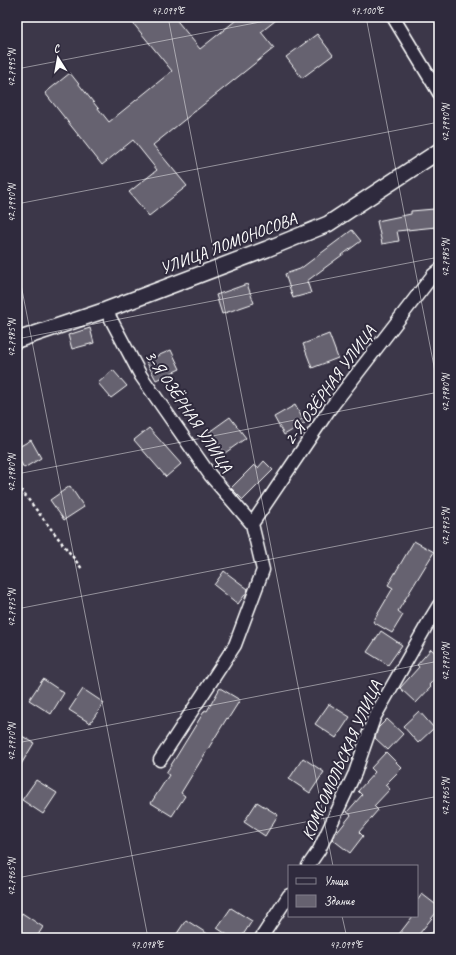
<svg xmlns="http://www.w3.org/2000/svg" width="456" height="955" viewBox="0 0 456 955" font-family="Caveat,sans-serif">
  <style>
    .building { fill: #666270; stroke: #fff }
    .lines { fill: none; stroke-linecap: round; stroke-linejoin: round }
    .minor-casing { stroke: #fff; stroke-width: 15 }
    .tertiary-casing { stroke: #fff; stroke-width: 18 }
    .path { stroke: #fff; stroke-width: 2.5; stroke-dasharray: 3 3; stroke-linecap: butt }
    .minor { stroke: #2f2a3d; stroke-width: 12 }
    .tertiary { stroke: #2f2a3d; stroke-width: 15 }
    .ticks { fill: none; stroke: #fff; stroke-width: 1; stroke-opacity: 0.45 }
    .labels { text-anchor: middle; stroke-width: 4; stroke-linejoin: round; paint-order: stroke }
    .street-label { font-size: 17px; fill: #fff; stroke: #2f2a3d }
    .neatline { fill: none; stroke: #fff; stroke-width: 1.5 }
    .ticks-label { font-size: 10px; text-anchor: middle; fill: #fff }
  </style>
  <rect width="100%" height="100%" fill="#3c3749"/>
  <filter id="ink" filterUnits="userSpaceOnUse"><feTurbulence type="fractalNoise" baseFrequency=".025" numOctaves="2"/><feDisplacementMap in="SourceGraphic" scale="8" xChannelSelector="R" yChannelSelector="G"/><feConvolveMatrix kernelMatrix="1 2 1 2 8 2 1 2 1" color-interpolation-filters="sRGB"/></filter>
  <g filter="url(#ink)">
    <!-- building -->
    <path class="building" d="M 128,17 L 174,17 L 200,49 L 240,17 L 280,17 L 261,32 L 274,48 L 153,145 L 187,186 L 149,216 L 129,192 L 157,170 L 133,140 L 102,165 L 45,93 L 70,73 L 109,122 L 172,71 Z
      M 317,34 L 333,55 L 302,78 L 286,57 Z
      M 434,209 L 436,227 L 397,231 L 399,241 L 382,244 L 377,221 L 411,214 L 411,211 Z
      M 352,230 L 361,241 L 307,281 L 311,293 L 293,298 L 285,274 L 300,269 Z
      M 247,284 L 254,303 L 222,314 L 216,295 Z
      M 90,328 L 94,343 L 72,349 L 68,335 Z
      M 329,334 L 338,358 L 312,368 L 303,344 Z
      M 171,350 L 180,369 L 156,380 L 146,361 Z
      M 113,370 L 127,386 L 111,398 L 98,383 Z
      M 295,405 L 305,423 L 284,435 L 274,417 Z
      M 230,417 L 246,438 L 225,453 L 209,432 Z
      M 149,428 L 181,464 L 166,477 L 134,440 Z
      M 31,440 L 41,458 L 24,468 L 17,456 L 17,448 Z
      M 264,461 L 273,470 L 243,500 L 231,488 L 254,465 L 258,468 Z
      M 70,486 L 84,507 L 64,520 L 50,500 Z
      M 414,541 L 434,552 L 398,611 L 403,615 L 392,633 L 373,622 L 393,588 L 388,585 Z
      M 224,571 L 248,589 L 247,592 L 238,604 L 214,585 Z
      M 381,631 L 402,645 L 388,665 L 367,652 Z
      M 431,649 L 439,656 L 439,674 L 429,685 L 431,687 L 416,703 L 400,688 L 419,667 L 417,665 Z
      M 43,679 L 64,693 L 51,714 L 29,700 Z
      M 220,688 L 240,700 L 228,719 L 227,718 L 181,793 L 185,796 L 172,816 L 151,803 L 169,775 L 166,773 L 178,754 L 205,710 L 207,711 Z
      M 83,689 L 104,703 L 90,723 L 69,710 Z
      M 329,704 L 350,717 L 336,738 L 315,724 Z
      M 419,711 L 434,728 L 418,743 L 403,726 Z
      M 387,719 L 403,734 L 388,750 L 375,738 L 378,728 Z
      M 17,733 L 34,743 L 17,771 Z
      M 386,752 L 402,768 L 385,785 L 390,789 L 374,806 L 378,810 L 359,832 L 363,836 L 350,853 L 332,839 L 351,815 L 347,812 L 362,795 L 358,791 L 375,772 L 371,768 Z
      M 303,758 L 324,772 L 310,793 L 289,779 Z
      M 36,780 L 57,793 L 43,814 L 22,800 Z
      M 257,802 L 278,815 L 265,836 L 244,822 Z
      M 422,894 L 439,907 L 439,909 L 416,938 L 396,938 L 413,916 L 417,916 L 417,901 Z
      M 231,908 L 252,921 L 241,938 L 232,938 L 217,928 Z
      M 22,913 L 43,927 L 36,938 L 17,938 L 17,921 Z
      M 186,920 L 214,938 L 174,938 Z"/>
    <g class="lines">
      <!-- minor casing -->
      <g class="minor-casing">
        <path id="minor" d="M 393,17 L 439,93
          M 106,310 L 141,376 L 210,475 L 252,524 L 263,570 L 235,645 L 160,760
          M 252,524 L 329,410 L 433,275 L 439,270
          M 308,866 L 319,850 L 355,773 L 374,718 L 428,623 L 439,605
          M 261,938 L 289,895"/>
      </g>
      <!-- tertiary casing -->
      <g class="tertiary-casing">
        <path id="tertiary" d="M 17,340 L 106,310 L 267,249 L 328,224 L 439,151"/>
      </g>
      <!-- path -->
      <path class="path" d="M 17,485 L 83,570"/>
      <!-- minor -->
      <use href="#minor" class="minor"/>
      <!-- tertiary -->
      <use href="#tertiary" class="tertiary"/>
    </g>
  </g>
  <!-- ticks -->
  <path class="ticks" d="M 168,17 L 333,866M 366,17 L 439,392M 17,69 L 286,17M 17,204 L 439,122M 17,264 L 148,938M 17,339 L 439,257M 17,474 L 439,392M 17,609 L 439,526M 17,743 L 439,661M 17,878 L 439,796M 342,916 L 347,938M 402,938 L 439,931"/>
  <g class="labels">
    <!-- street labels -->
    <g class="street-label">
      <text transform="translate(228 243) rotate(-21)" y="6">УЛИЦА ЛОМОНОСОВА</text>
      <text transform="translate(329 385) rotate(-54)" y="6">2-Я ОЗЁРНАЯ УЛИЦА</text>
      <text transform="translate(189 411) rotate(56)" y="6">3-Я ОЗЁРНАЯ УЛИЦА</text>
      <text transform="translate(341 760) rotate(-66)" y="6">КОМСОМОЛЬСКАЯ УЛИЦА</text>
    </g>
  </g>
  <!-- margin -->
  <rect width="456" height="955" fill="none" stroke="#2f2a3d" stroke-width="44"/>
  <!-- legend -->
  <rect x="288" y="865" width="130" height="52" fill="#2f2a3d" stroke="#827f8b"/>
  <rect x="296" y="878" width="20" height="6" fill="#2f2a3d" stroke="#827f8b"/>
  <text x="324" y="885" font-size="12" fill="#ffffff">Улица</text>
  <rect x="296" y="895" width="20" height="12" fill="#666270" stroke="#827f8b"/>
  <text x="324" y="905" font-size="12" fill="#ffffff">Здание</text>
  <!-- north arrow -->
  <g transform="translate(58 58) rotate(349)" stroke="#2f2a3d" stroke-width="3" paint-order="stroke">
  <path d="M0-3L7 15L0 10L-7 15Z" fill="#ffffff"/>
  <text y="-6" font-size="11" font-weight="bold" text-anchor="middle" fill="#ffffff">С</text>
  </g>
  <rect x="22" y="22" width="412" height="911" class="neatline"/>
  <g class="ticks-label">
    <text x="168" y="14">47.099°E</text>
    <text x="367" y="14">47.100°E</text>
    <text transform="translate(11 68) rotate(-90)" y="4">42.7995°N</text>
    <text transform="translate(445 123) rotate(-90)" y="4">42.7990°N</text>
    <text transform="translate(11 203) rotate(-90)" y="4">42.7990°N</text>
    <text transform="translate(445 258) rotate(-90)" y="4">42.7985°N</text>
    <text transform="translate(11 338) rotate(-90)" y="4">42.7985°N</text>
    <text transform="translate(445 393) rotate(-90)" y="4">42.7980°N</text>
    <text transform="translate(11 473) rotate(-90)" y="4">42.7980°N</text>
    <text transform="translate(445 527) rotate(-90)" y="4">42.7975°N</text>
    <text transform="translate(11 608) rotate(-90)" y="4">42.7975°N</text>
    <text transform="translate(445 662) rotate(-90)" y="4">42.7970°N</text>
    <text transform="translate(11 742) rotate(-90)" y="4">42.7970°N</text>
    <text transform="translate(445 797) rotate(-90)" y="4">42.7965°N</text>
    <text transform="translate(11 877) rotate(-90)" y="4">42.7965°N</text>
    <text x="147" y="948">47.098°E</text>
    <text x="346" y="948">47.099°E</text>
  </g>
</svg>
